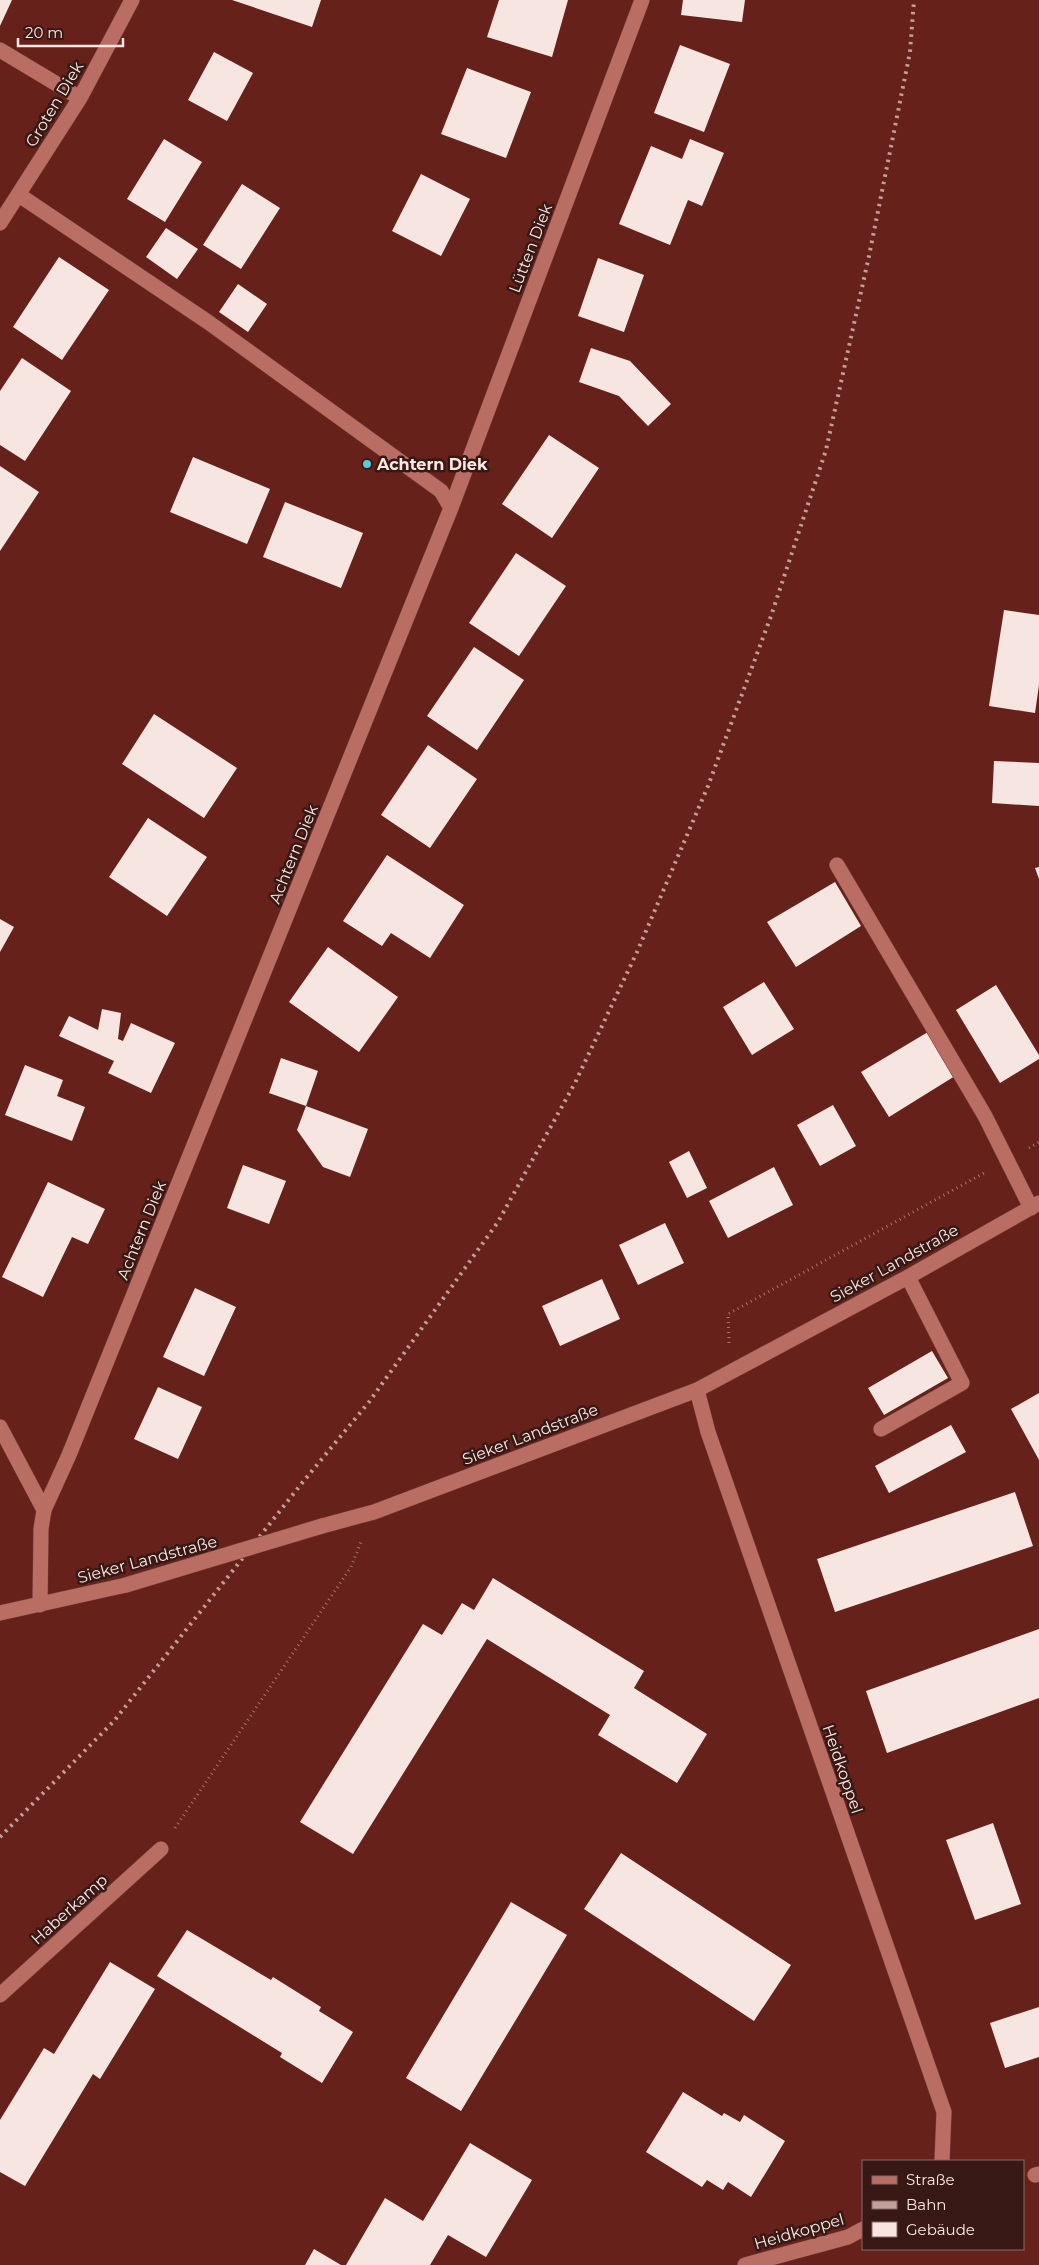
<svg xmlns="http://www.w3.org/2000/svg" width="1039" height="2265" viewBox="0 0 1039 2265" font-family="Montserrat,sans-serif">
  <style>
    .building { fill: #f7e5e2 }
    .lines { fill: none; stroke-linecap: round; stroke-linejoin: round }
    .minor-casing { stroke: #733a38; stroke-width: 16 }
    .path { stroke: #a57670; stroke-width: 3; stroke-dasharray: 1 4; stroke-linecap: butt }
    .minor { stroke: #ba6d62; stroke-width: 15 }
    .rail { stroke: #c39f9a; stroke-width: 4; stroke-dasharray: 2.5 5; stroke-linecap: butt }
    .minor-bridge-casing { stroke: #733a38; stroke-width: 16; stroke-linecap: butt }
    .minor-bridge { stroke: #ba6d62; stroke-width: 15 }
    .poi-dot { fill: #54cadc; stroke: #371814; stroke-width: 2 }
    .labels { text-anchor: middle; stroke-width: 5; stroke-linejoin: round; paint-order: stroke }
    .street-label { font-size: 16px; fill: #fae8e5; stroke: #371814 }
    .poi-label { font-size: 16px; font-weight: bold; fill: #fae8e5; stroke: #371814; text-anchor: start }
  </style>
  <rect width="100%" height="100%" fill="#66221a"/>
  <!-- building -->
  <path class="building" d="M 0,0 L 12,0 L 0,26 Z
    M 232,0 L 321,0 L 312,27 Z
    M 499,0 L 568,0 L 552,57 L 487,37 Z
    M 683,0 L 745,0 L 742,22 L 681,15 Z
    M 680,45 L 730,64 L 704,132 L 654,113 Z
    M 214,52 L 253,73 L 227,121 L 188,100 Z
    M 467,68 L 531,92 L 506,158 L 441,134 Z
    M 164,139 L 202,162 L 165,222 L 127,199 Z
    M 690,139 L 724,153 L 702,206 L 688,200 L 670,245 L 619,224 L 651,146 L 682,159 Z
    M 421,174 L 470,199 L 441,256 L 392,231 Z
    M 242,184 L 280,208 L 241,269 L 203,245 Z
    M 166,228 L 198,249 L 177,279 L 146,257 Z
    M 59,257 L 109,290 L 62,360 L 13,327 Z
    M 598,258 L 644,275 L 624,332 L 578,316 Z
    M 238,284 L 267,304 L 248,332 L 219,312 Z
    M 591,348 L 630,361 L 671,404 L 648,426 L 619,396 L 579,382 Z
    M 22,358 L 71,391 L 25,461 L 0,445 L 0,391 Z
    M 549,435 L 599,468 L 552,538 L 502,504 Z
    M 193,457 L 270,489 L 247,544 L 170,512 Z
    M 0,466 L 39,492 L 0,551 Z
    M 285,502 L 363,533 L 341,588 L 263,557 Z
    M 516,553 L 566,586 L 519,656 L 469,623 Z
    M 1004,610 L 1039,615 L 1039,685 L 1035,713 L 989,706 Z
    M 474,647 L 524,680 L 477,750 L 427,716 Z
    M 154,714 L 237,768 L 204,818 L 122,764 Z
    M 428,745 L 477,779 L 430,848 L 381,815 Z
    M 994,761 L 1039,763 L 1039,806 L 992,803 Z
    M 148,818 L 207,857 L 167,916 L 109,877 Z
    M 387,855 L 464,905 L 430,958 L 391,933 L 382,946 L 343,921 Z
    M 1039,867 L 1039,879 L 1035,868 Z
    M 835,882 L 861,926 L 796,967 L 767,922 Z
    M 0,919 L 14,927 L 0,952 Z
    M 328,947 L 398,997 L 359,1052 L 289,1002 Z
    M 764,982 L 794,1029 L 752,1055 L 723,1007 Z
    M 996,985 L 1039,1055 L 1039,1059 L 1000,1083 L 956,1010 Z
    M 102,1009 L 121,1013 L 118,1039 L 123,1041 L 131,1023 L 175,1043 L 151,1093 L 108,1073 L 114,1061 L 59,1036 L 69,1016 L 98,1030 Z
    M 928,1032 L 955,1076 L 889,1117 L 861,1072 Z
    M 281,1058 L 318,1071 L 306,1106 L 368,1129 L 350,1177 L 323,1167 L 297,1130 L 306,1106 L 269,1093 Z
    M 25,1065 L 63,1080 L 57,1096 L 85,1107 L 72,1141 L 5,1115 Z
    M 833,1105 L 856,1146 L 820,1166 L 797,1125 Z
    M 689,1151 L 707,1188 L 687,1198 L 669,1162 Z
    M 243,1165 L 286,1181 L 269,1224 L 227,1208 Z
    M 774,1167 L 793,1205 L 728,1238 L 709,1201 Z
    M 48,1182 L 105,1209 L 88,1244 L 72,1237 L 43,1297 L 2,1277 Z
    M 665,1223 L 684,1263 L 638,1285 L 619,1245 Z
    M 602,1279 L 620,1319 L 560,1346 L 542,1306 Z
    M 195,1288 L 236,1307 L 204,1376 L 163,1357 Z
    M 932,1351 L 948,1378 L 884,1415 L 868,1388 Z
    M 158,1387 L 202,1407 L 178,1459 L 134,1439 Z
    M 1039,1393 L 1039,1460 L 1011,1409 Z
    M 951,1425 L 966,1452 L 889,1493 L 875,1466 Z
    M 1015,1492 L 1033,1546 L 835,1612 L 817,1559 Z
    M 493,1578 L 644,1671 L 634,1688 L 707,1734 L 677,1783 L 598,1735 L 610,1715 L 487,1639 L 353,1854 L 300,1822 L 423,1624 L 442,1635 L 462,1603 L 474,1610 Z
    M 1039,1629 L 1039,1698 L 887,1753 L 866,1691 Z
    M 993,1823 L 1021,1904 L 975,1920 L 946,1840 Z
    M 621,1853 L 791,1965 L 754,2021 L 584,1909 Z
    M 511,1902 L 567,1935 L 461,2111 L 406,2078 Z
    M 187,1930 L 271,1980 L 273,1977 L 321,2007 L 319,2011 L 353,2032 L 322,2083 L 280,2057 L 282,2053 L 157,1976 Z
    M 110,1962 L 155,1989 L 100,2079 L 93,2074 L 25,2186 L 0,2172 L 0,2120 L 44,2048 L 54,2054 Z
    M 1039,2007 L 1039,2057 L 1005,2068 L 990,2023 Z
    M 683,2092 L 722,2116 L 724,2113 L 740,2122 L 744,2115 L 785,2141 L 751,2197 L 728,2182 L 723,2190 L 707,2180 L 702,2187 L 646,2152 Z
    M 470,2143 L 532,2180 L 486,2257 L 448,2235 L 430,2265 L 346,2265 L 385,2198 L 423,2221 Z
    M 314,2249 L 341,2265 L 305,2265 Z"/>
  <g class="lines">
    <!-- minor casing -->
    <g class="minor-casing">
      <path id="minor" d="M 0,50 L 80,98
        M 19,195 L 208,322 L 441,491 L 451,508 L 69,1455 L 44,1510 L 41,1529 L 40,1605
        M 0,223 L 80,98 L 132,0
        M 451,508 L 642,0
        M 837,865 L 985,1116 L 1031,1208
        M 697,1390 L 708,1432 L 944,2112 L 942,2161
        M 0,1427 L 44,1510
        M 881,1429 L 962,1383 L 908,1277
        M 322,1526 L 374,1512 L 697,1390 L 908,1277 L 1039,1203
        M 0,1613 L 126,1585
        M 0,1995 L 161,1849
        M 1035,2175 L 1039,2174
        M 745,2265 L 848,2237 L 863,2229"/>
    </g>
    <!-- path -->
    <path class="path" d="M 1029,1148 L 1039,1142
      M 729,1343 L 728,1314 L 984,1173
      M 175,1828 L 351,1567 L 361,1542"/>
    <!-- minor -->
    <use href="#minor" class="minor"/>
    <!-- rail -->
    <path class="rail" d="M 0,1837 L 114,1721 L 302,1483 L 369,1402 L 498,1222 L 575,1083 L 637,952 L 708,786 L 771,616 L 826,450 L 869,256 L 910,52 L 914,0"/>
    <!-- minor-bridge casing -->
    <g class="minor-bridge-casing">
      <path id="minor-bridge" d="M 126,1585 L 322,1526"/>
    </g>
    <!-- minor-bridge -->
    <use href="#minor-bridge" class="minor-bridge"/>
  </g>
  <!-- markers -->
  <circle class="poi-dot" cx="367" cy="464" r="5"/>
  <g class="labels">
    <!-- street labels -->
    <g class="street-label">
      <text transform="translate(54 104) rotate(-59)" y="6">Groten Diek</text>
      <text transform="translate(530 248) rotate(-69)" y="6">Lütten Diek</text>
      <text transform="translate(293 854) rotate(-68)" y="6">Achtern Diek</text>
      <text transform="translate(141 1230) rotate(-68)" y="6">Achtern Diek</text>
      <text transform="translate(894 1263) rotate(-29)" y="6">Sieker Landstraße</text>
      <text transform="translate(530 1434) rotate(-21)" y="6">Sieker Landstraße</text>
      <text transform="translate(147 1559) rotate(-15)" y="6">Sieker Landstraße</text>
      <text transform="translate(843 1769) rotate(71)" y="6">Heidkoppel</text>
      <text transform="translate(69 1909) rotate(-42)" y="6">Haberkamp</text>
      <text transform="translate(799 2231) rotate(-16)" y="6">Heidkoppel</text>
    </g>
    <!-- poi labels -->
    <g class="poi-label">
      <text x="377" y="470">Achtern Diek</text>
    </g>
  </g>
  <!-- legend -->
  <rect x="862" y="2160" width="162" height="90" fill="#371814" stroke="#856b68"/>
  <rect x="872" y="2176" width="25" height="8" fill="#ba6d62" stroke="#856b68"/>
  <text x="906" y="2185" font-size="15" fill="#fae8e5">Straße</text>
  <rect x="872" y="2201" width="25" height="8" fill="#c39f9a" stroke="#856b68"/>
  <text x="906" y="2210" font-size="15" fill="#fae8e5">Bahn</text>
  <rect x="872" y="2222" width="25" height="15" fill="#f7e5e2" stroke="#856b68"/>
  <text x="906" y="2235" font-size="15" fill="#fae8e5">Gebäude</text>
  <!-- scale -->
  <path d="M18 38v8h105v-8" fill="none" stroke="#fae8e5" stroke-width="2.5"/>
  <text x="25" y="38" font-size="15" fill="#fae8e5" stroke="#371814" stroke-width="4" paint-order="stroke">20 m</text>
</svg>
